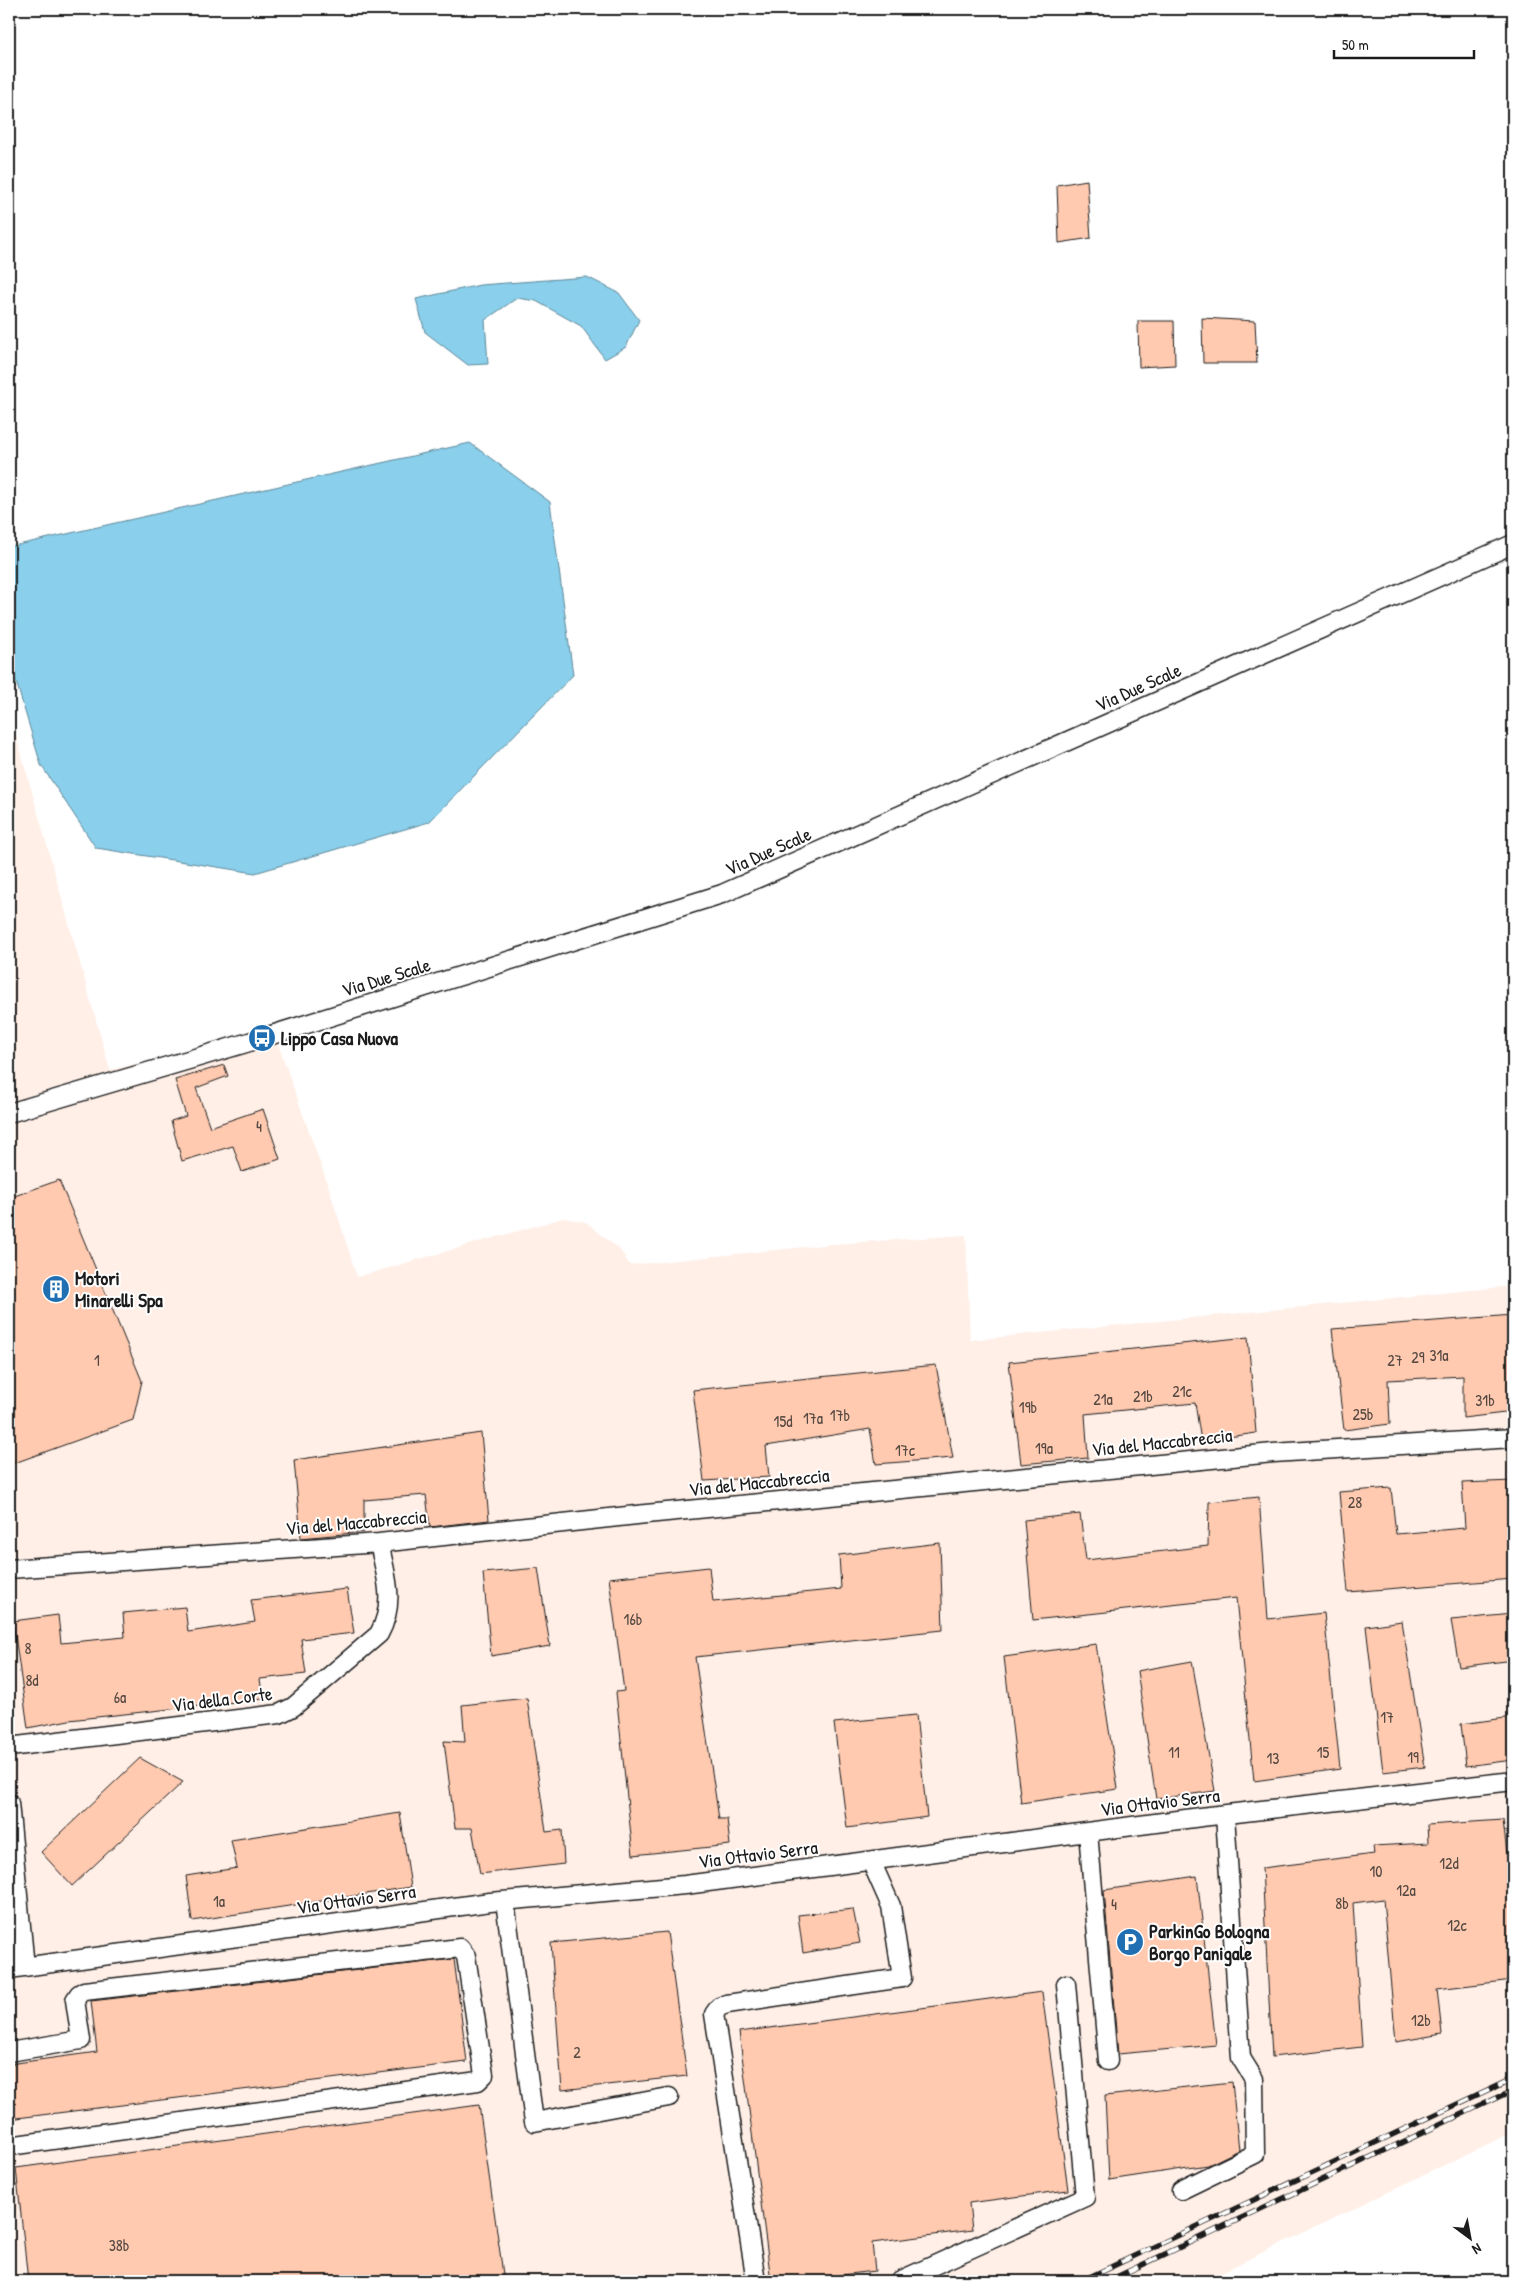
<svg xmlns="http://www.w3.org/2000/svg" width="1522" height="2290" viewBox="0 0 1522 2290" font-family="'Patrick Hand',sans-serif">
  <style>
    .built { fill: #ffefe7 }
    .water { fill: #8acfeb; stroke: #5e8798 }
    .building { fill: #ffcab0; stroke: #1c1c1c }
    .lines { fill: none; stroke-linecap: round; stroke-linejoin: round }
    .minor-casing { stroke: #1c1c1c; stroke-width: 21 }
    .minor { stroke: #fff; stroke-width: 18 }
    .rail-casing { stroke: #1c1c1c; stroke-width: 5.5 }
    .rail { stroke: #fff; stroke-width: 4; stroke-dasharray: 11; stroke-linecap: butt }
    .labels { text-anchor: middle; stroke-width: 4; stroke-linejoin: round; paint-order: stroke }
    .number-label { font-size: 16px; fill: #554841 }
    .street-label { font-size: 19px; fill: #1c1c1c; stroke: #fff }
    .poi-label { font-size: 19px; font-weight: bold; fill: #1c1c1c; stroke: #fff; text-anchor: start }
  </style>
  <rect width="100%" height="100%" fill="#fff"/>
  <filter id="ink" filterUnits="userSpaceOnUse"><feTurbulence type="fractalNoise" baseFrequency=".02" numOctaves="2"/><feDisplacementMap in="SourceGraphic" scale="10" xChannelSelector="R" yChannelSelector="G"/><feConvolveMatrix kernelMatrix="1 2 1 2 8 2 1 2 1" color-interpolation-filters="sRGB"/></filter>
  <g filter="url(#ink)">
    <!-- built -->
    <path class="built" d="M 9,710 L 110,1070 L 234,1040 L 272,1027 L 330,1191 L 357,1277 L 563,1218 L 586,1222 L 620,1250 L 630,1265 L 833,1244 L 966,1235 L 970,1340 L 1513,1286 L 1513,2132 L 1203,2281 L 9,2281 Z"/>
    <!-- water -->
    <path class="water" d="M 587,277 L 619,293 L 639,320 L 626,347 L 605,359 L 581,326 L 536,301 L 517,298 L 485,320 L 488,364 L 468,365 L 425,332 L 416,299 L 480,285 Z
      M 470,443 L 550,502 L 573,675 L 429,822 L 255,873 L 96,848 L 41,765 L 9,658 L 9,547 Z"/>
    <!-- building -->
    <path class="building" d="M 1087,180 L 1091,238 L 1059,243 L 1057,185 Z
      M 1202,318 L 1255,321 L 1257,363 L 1203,363 Z
      M 1138,321 L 1174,321 L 1175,365 L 1139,367 Z
      M 224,1065 L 228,1076 L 196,1088 L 210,1127 L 263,1109 L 280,1159 L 242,1172 L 233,1146 L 182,1161 L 171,1121 L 186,1116 L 175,1080 Z
      M 59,1180 L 142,1381 L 133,1420 L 9,1465 L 9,1198 Z
      M 1513,1315 L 1513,1371 L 1511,1371 L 1513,1412 L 1463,1418 L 1463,1376 L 1388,1380 L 1390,1424 L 1344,1430 L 1332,1329 Z
      M 1248,1337 L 1256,1433 L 1201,1441 L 1195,1403 L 1085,1414 L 1088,1458 L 1021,1464 L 1009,1362 Z
      M 936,1365 L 953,1458 L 876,1464 L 870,1429 L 766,1446 L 769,1477 L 704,1481 L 693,1390 Z
      M 481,1433 L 489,1520 L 430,1527 L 426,1495 L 364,1500 L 364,1532 L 301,1538 L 294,1460 Z
      M 1513,1481 L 1513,1579 L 1348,1592 L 1339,1492 L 1391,1488 L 1396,1534 L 1465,1528 L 1462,1483 Z
      M 1259,1497 L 1268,1619 L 1324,1613 L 1340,1769 L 1254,1781 L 1236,1598 L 1033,1620 L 1024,1520 L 1080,1514 L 1086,1560 L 1208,1546 L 1209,1502 Z
      M 940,1543 L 943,1630 L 695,1657 L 719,1819 L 727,1819 L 730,1845 L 633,1855 L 616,1692 L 624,1691 L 609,1578 L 709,1567 L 713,1602 L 841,1589 L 839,1555 Z
      M 538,1568 L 550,1646 L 491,1656 L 483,1573 Z
      M 347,1589 L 354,1633 L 301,1639 L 306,1674 L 260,1679 L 263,1699 L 69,1720 L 28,1728 L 13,1621 L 58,1615 L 61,1643 L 125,1637 L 123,1613 L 185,1607 L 188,1632 L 255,1622 L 251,1600 Z
      M 1513,1614 L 1513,1660 L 1459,1667 L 1451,1620 Z
      M 1402,1621 L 1425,1767 L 1383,1772 L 1366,1626 Z
      M 1096,1644 L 1118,1789 L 1021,1803 L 1004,1657 Z
      M 1192,1661 L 1215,1791 L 1156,1799 L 1137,1671 Z
      M 527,1698 L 546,1832 L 562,1830 L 564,1864 L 480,1874 L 472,1828 L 455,1828 L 444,1741 L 465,1742 L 462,1705 Z
      M 916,1715 L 927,1817 L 847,1828 L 834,1723 Z
      M 1513,1717 L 1513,1760 L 1466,1766 L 1461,1724 Z
      M 140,1758 L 183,1782 L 72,1886 L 41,1852 Z
      M 400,1813 L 411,1887 L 192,1921 L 186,1876 L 237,1868 L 231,1840 Z
      M 1503,1820 L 1513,1906 L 1513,1980 L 1437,1989 L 1442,2034 L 1396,2042 L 1383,1899 L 1353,1903 L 1362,2047 L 1272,2057 L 1262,1868 L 1374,1854 L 1373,1846 L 1428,1843 L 1427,1825 Z
      M 1197,1876 L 1216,2045 L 1118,2054 L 1104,1890 Z
      M 853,1909 L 860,1943 L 803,1953 L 798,1915 Z
      M 667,1932 L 687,2076 L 562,2090 L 551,1943 Z
      M 454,1959 L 467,2062 L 9,2119 L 9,2064 L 97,2052 L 91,2001 Z
      M 1042,1992 L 1068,2190 L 969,2203 L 972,2230 L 872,2243 L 875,2271 L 824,2277 L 824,2281 L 771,2281 L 739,2032 Z
      M 1232,2082 L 1239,2150 L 1208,2165 L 1109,2180 L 1105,2096 Z
      M 479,2105 L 504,2281 L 28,2281 L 16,2168 Z"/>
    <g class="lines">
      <!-- minor casing -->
      <g class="minor-casing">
        <path id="minor" d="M 9,1113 L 246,1043 L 722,894 L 1513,544
          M 9,1569 L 379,1543 L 646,1514 L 1273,1453 L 1513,1438
          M 9,1747 L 279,1714 L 293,1707 L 379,1634 C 396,1603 386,1576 379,1543
          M 9,1803 L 25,1967
          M 1088,1832 L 1108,2061
          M 505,1901 L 534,2122 L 669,2097
          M 9,1969 L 490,1902 L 685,1885 L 1201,1817 L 1513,1781
          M 9,2052 L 81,2040 L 75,2000 L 79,1994 L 84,1991 L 460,1948 L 466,1956 L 484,2075 L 478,2081 L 9,2146
          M 1181,2190 L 1255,2154 L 1254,2079 L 1241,2058 L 1225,1815
          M 756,2281 L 714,2014 L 719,2007 L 727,2004 L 902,1978 L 891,1906 L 871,1861
          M 899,2281 L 1085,2197 L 1066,1984"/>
      </g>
      <!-- minor -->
      <use href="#minor" class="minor"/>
      <!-- rail casing -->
      <g class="rail-casing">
        <path id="rail" d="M 1081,2281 L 1513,2078
          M 1108,2281 L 1513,2090"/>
      </g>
      <!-- rail -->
      <use href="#rail" class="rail"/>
    </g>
  </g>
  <!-- icons -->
  <defs>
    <g id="bus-disc" transform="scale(1.4375)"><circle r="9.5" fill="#1f6fb2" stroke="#fff"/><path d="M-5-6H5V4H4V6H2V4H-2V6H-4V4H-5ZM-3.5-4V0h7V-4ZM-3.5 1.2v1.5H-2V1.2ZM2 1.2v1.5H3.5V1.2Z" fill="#fff"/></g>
    <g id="building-disc" transform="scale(1.4375)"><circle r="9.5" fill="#1f6fb2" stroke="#fff"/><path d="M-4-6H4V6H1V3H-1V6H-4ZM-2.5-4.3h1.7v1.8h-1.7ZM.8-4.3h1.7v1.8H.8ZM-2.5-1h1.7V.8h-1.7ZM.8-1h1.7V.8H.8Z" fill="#fff"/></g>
    <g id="parking-disc" transform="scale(1.4375)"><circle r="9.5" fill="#1f6fb2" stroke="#fff"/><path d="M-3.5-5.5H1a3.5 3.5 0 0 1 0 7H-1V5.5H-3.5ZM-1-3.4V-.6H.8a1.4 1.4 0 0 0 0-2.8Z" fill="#fff"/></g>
  </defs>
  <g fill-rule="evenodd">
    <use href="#bus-disc" x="262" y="1038"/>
    <use href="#building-disc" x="56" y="1289"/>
    <use href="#parking-disc" x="1130" y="1942"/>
  </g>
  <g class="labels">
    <!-- number labels -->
    <g class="number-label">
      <text x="259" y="1132">4</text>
      <text x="1439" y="1361">31a</text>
      <text x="1418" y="1363">29</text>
      <text x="97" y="1366">1</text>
      <text x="1395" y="1366">27</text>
      <text x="1182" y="1397">21c</text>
      <text x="1143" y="1402">21b</text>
      <text x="1103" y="1405">21a</text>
      <text x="1485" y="1406">31b</text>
      <text x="1028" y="1413">19b</text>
      <text x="1363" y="1420">25b</text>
      <text x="840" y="1421">17b</text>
      <text x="813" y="1424">17a</text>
      <text x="783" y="1427">15d</text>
      <text x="1044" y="1454">19a</text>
      <text x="905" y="1456">17c</text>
      <text x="1355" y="1508">28</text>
      <text x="633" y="1625">16b</text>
      <text x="28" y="1654">8</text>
      <text x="32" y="1686">8d</text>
      <text x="120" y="1703">6a</text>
      <text x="1387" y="1723">17</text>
      <text x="1174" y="1758">11</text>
      <text x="1323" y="1758">15</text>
      <text x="1413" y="1763">19</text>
      <text x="1273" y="1764">13</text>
      <text x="1449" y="1869">12d</text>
      <text x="1376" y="1877">10</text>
      <text x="1406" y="1896">12a</text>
      <text x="219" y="1907">1a</text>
      <text x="1342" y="1909">8b</text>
      <text x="1114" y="1910">4</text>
      <text x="1457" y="1931">12c</text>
      <text x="1421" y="2026">12b</text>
      <text x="577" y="2058">2</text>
      <text x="119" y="2251">38b</text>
    </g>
    <!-- street labels -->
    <g class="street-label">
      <text transform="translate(1138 687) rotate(-24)" y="7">Via Due Scale</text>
      <text transform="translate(768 851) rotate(-24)" y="7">Via Due Scale</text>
      <text transform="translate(386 977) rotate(-17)" y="7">Via Due Scale</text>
      <text transform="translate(1162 1442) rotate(-6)" y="7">Via del Maccabreccia</text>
      <text transform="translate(759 1482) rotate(-6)" y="7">Via del Maccabreccia</text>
      <text transform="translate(356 1522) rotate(-5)" y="7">Via del Maccabreccia</text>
      <text transform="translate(222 1699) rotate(-7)" y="7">Via della Corte</text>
      <text transform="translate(1160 1802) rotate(-7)" y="7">Via Ottavio Serra</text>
      <text transform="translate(758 1854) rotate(-7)" y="7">Via Ottavio Serra</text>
      <text transform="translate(356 1899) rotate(-8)" y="7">Via Ottavio Serra</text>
    </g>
    <!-- poi labels -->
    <g class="poi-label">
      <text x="281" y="1045">Lippo Casa Nuova</text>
      <text x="75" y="1285">Motori<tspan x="75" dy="22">Minarelli Spa</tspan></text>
      <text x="1149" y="1938">ParkinGo Bologna<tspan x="1149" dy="22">Borgo Panigale</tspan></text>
    </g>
  </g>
  <!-- margin -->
  <rect width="1522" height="2290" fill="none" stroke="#fff" stroke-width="30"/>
  <rect x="15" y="15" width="1492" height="2260" fill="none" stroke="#1c1c1c" stroke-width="2" filter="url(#ink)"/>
  <!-- north arrow -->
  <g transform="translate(1470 2238) rotate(148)" stroke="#ffffff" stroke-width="4" paint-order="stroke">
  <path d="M0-4L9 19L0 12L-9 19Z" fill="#1c1c1c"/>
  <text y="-8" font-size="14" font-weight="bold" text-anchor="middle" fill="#1c1c1c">N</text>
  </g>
  <!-- scale -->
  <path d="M1334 50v8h140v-8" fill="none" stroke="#1c1c1c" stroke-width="2.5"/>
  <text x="1342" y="50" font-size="15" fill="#1c1c1c" stroke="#ffffff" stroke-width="4" paint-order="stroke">50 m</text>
</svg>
